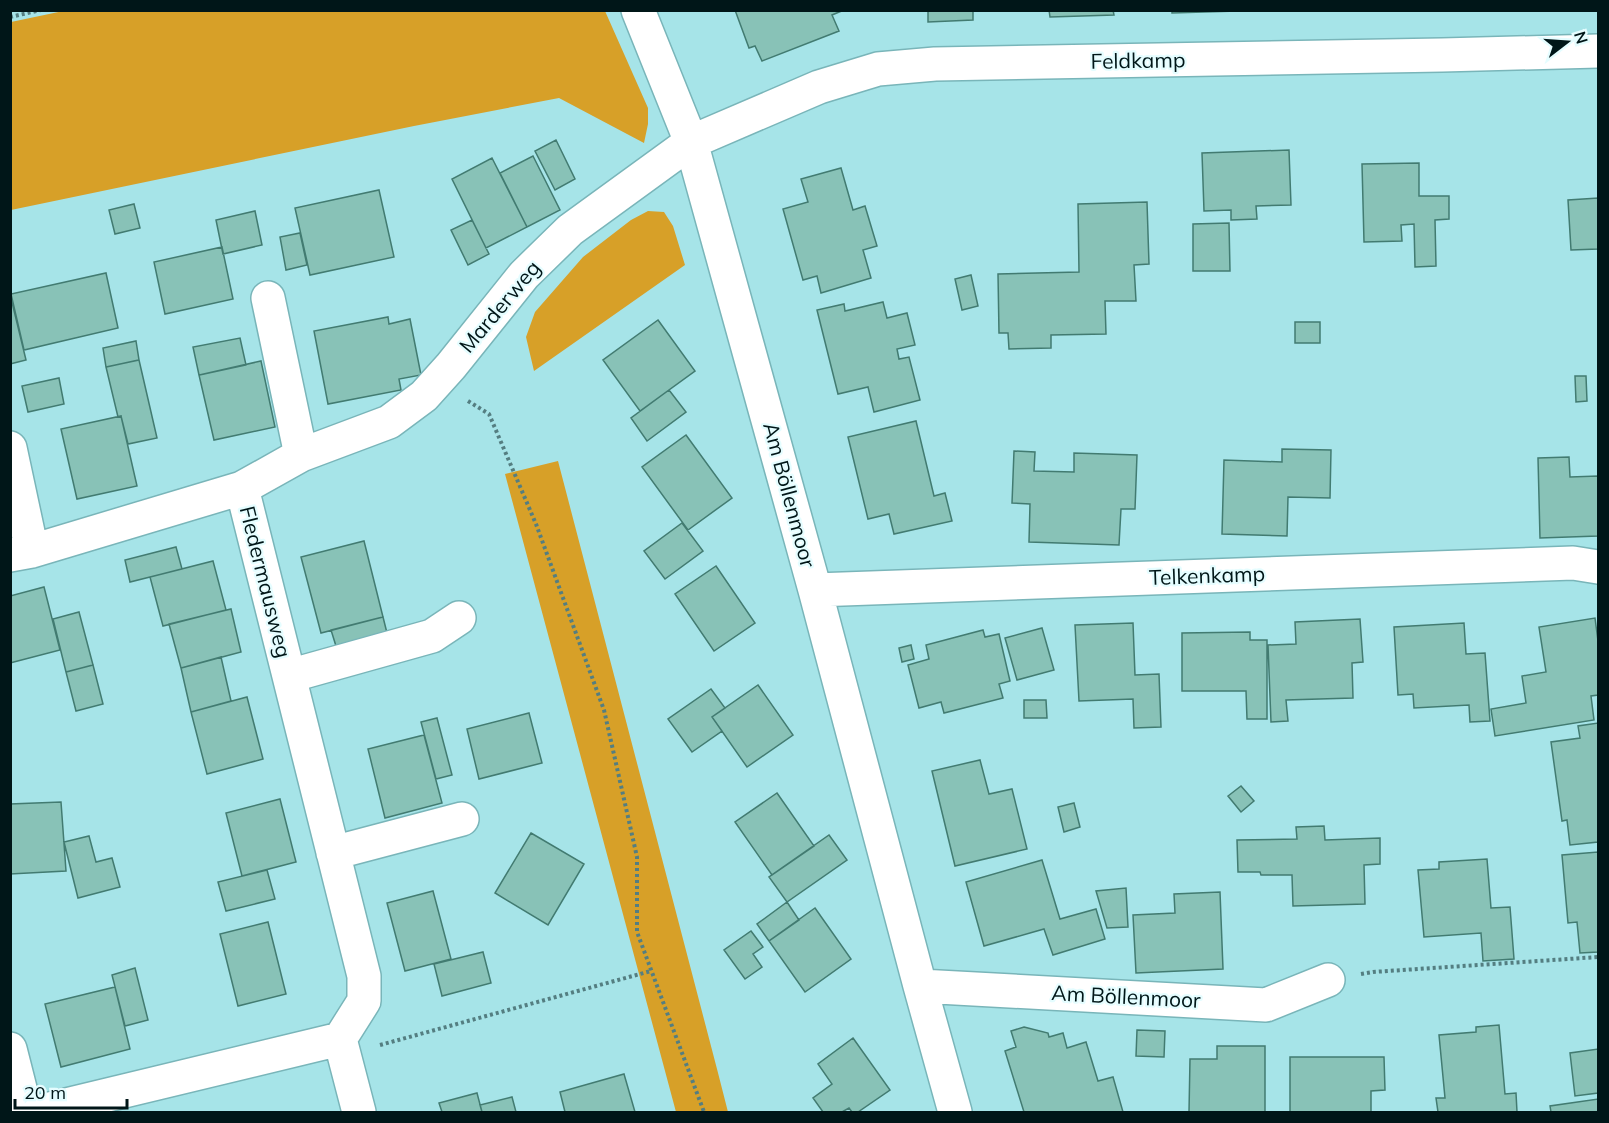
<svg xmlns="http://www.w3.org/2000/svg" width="1609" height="1123" viewBox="0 0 1609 1123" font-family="Mulish,sans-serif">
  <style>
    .green { fill: #d7a028 }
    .building { fill: #88c2b7; stroke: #427b71; stroke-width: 1.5 }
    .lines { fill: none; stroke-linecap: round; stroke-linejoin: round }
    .minor-casing { stroke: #79b5b9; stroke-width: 36 }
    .path { stroke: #547e81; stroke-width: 4; stroke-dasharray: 3 3; stroke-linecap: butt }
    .minor { stroke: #fff; stroke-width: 33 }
    .labels { text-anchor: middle; stroke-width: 4.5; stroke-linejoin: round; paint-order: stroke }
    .street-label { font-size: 21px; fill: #001618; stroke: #e5fdff }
  </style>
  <rect width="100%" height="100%" fill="#a6e4e8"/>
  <!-- green -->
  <path class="green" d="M 68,10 L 605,11 L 648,108 L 648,124 L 644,143 L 559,98 L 414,126 L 11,210 L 11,22 Z
    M 648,211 L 664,212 L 673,226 L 685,265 L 534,371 L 526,337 L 535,312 L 583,257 L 631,220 Z
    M 558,461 L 717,1069 L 728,1112 L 676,1112 L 505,474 Z"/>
  <!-- building -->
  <path class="building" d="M 735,10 L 844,10 L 832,15 L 839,31 L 762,61 L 755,46 L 749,48 Z
    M 928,10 L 973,10 L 973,20 L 928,22 Z
    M 1049,10 L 1113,10 L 1114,15 L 1050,17 Z
    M 1172,10 L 1237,10 L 1237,11 L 1172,13 Z
    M 556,140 L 575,179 L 555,190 L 535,151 Z
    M 1289,150 L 1291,205 L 1256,206 L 1257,219 L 1231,220 L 1231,210 L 1204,211 L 1202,153 Z
    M 533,156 L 560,210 L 527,227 L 500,173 Z
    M 492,158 L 527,227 L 486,248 L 452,179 Z
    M 1419,163 L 1419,196 L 1449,196 L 1449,219 L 1435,220 L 1436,266 L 1415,267 L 1414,224 L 1401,225 L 1402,241 L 1364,242 L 1362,164 Z
    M 841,168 L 853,210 L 865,206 L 877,246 L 863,250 L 871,278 L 821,293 L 817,276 L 803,280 L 783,209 L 808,202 L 801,179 Z
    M 379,190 L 394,257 L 310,275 L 295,208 Z
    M 1598,198 L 1598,249 L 1571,250 L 1568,200 Z
    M 1147,202 L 1149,264 L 1134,265 L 1136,301 L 1105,301 L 1106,334 L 1051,335 L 1051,348 L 1009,349 L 1008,333 L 999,333 L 998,274 L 1079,272 L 1078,204 Z
    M 134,204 L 140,228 L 115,234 L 109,210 Z
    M 255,211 L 262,245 L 223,254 L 216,220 Z
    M 472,220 L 489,254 L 468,265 L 451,230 Z
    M 1229,223 L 1230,271 L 1193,271 L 1193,224 Z
    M 300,233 L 307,265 L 286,270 L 280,237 Z
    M 222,247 L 233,299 L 165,314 L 154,262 Z
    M 106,273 L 118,328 L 24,350 L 11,294 Z
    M 971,275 L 978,306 L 962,310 L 955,279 Z
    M 10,294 L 26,360 L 10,364 Z
    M 883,302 L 887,318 L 907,313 L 915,345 L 897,349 L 899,359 L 909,357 L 920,400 L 874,412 L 868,387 L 838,394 L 817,310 L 844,304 L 845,311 Z
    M 388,317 L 389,324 L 410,319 L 421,375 L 399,379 L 401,390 L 328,404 L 314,331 Z
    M 658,320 L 695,371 L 640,411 L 603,360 Z
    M 1295,322 L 1320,322 L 1320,343 L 1295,343 Z
    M 240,338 L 246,365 L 199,375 L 193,347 Z
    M 136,341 L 139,360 L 106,367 L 103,348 Z
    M 139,360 L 157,438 L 128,444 L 121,416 L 118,417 L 106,367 Z
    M 261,361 L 275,427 L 214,440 L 199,375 Z
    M 1575,376 L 1586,376 L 1587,401 L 1576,402 Z
    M 59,378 L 64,404 L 28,412 L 22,386 Z
    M 669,390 L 686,412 L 647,441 L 631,418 Z
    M 121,416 L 137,486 L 77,499 L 61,429 Z
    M 916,421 L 934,496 L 945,493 L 952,521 L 894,534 L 889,514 L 868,519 L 848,437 Z
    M 686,435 L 732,498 L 688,530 L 642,467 Z
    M 1282,449 L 1331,450 L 1330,498 L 1288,497 L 1287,536 L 1222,534 L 1224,460 L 1282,462 Z
    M 1014,451 L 1035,452 L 1034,471 L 1074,472 L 1074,453 L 1137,455 L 1135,509 L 1121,509 L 1119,545 L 1029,542 L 1030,504 L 1012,503 Z
    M 1569,457 L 1570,477 L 1598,476 L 1598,536 L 1540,538 L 1538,458 Z
    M 682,523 L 703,551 L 665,579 L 644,551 Z
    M 364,541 L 383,617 L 321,633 L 301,557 Z
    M 176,547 L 182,569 L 130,582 L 125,560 Z
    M 213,561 L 226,610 L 163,626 L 150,577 Z
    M 716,566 L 755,623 L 714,651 L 675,594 Z
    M 44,587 L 60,650 L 10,663 L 10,596 Z
    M 231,609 L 241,652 L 181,668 L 169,624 Z
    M 79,612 L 93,665 L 66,672 L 53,619 Z
    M 383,617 L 387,633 L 336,646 L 331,630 Z
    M 1595,618 L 1598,641 L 1598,695 L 1591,696 L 1594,720 L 1495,736 L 1491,709 L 1526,703 L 1522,676 L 1546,672 L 1539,627 Z
    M 1360,619 L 1363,662 L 1352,663 L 1353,698 L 1286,700 L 1288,721 L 1271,722 L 1268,645 L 1296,644 L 1295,622 Z
    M 1133,623 L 1135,675 L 1159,674 L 1161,727 L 1134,728 L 1133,699 L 1079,701 L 1075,625 Z
    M 1464,623 L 1466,654 L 1485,653 L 1490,721 L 1470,722 L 1469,705 L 1414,708 L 1413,694 L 1398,695 L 1394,627 Z
    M 1042,628 L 1054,670 L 1017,680 L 1005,638 Z
    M 983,630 L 985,637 L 999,634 L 1010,681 L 999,684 L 1003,698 L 944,713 L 941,702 L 919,708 L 908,665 L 929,659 L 926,645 Z
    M 1250,632 L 1250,640 L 1267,640 L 1267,719 L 1247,719 L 1246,691 L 1182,691 L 1182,633 Z
    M 911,645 L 914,659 L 902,662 L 899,648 Z
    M 221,657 L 231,701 L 191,712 L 181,668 Z
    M 93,665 L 103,704 L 76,711 L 66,672 Z
    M 758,685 L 793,735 L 747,767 L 712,717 Z
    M 711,689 L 725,708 L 712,717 L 722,731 L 692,752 L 668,719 Z
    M 247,697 L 263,759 L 207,774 L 191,712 Z
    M 1024,700 L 1046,700 L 1047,718 L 1024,718 Z
    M 529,713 L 542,763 L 479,779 L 467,729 Z
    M 437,718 L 452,775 L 436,779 L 421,722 Z
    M 1598,723 L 1598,842 L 1570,845 L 1567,820 L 1562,821 L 1551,742 L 1580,738 L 1578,726 Z
    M 424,735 L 442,803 L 385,818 L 368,749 Z
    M 980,760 L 989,794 L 1012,789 L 1027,849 L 955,866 L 932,771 Z
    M 1241,786 L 1254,801 L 1241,812 L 1228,796 Z
    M 777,793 L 814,846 L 772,875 L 735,822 Z
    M 280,799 L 296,862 L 242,876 L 226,813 Z
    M 61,802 L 66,871 L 10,874 L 10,804 Z
    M 1074,803 L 1080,827 L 1064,832 L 1058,807 Z
    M 1324,826 L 1325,840 L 1380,838 L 1380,864 L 1364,865 L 1365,904 L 1293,906 L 1292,875 L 1261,875 L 1260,872 L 1238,872 L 1237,840 L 1297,839 L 1296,827 Z
    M 531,833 L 584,864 L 548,925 L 495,893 Z
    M 829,835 L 847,860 L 787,902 L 769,877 Z
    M 89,836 L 96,862 L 112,858 L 120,887 L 78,898 L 64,842 Z
    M 1598,852 L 1598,952 L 1580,953 L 1577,922 L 1568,923 L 1562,855 Z
    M 1487,859 L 1491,908 L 1510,907 L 1514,959 L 1483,961 L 1481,933 L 1424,937 L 1418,870 L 1439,869 L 1439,862 Z
    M 1042,860 L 1060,919 L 1096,909 L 1105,939 L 1053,955 L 1044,929 L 984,946 L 966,882 Z
    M 267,870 L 275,899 L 226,911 L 218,882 Z
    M 1126,888 L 1128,927 L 1107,928 L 1096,891 Z
    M 433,891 L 451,959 L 405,971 L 387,903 Z
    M 1220,892 L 1223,969 L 1136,973 L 1133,915 L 1175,913 L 1174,894 Z
    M 787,902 L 799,920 L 769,941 L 757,924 Z
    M 815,908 L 851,959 L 805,992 L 769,941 Z
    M 268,922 L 286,994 L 238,1006 L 220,934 Z
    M 751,931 L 763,947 L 753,954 L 762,967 L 745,979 L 724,950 Z
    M 483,952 L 491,983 L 442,996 L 434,964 Z
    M 135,968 L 148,1020 L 125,1026 L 112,975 Z
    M 115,987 L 130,1049 L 61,1067 L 45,1004 Z
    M 1499,1025 L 1505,1094 L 1516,1093 L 1517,1112 L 1438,1112 L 1436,1098 L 1445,1098 L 1439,1035 L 1476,1032 L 1476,1027 Z
    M 1024,1027 L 1048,1033 L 1049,1037 L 1063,1033 L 1067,1048 L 1086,1042 L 1098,1081 L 1113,1077 L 1123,1112 L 1024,1112 L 1005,1051 L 1016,1047 L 1011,1031 Z
    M 1137,1030 L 1165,1031 L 1164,1057 L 1136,1056 Z
    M 853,1038 L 890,1090 L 858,1112 L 852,1112 L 849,1108 L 842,1112 L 823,1112 L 813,1098 L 832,1084 L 818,1064 Z
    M 1217,1046 L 1265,1046 L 1265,1112 L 1189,1112 L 1190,1059 L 1217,1059 Z
    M 1598,1049 L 1598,1093 L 1575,1096 L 1570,1053 Z
    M 1290,1057 L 1384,1057 L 1385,1090 L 1371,1091 L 1371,1112 L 1290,1112 Z
    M 624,1074 L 635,1112 L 565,1112 L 560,1092 Z
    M 477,1093 L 482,1112 L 442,1112 L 439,1103 Z
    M 512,1097 L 516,1112 L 482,1112 L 480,1105 Z
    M 1598,1099 L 1598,1112 L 1551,1112 L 1550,1106 Z"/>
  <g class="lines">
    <!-- minor casing -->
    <g class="minor-casing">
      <path id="minor" d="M 638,10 L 691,142 L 815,590 L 920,986 L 955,1112
        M 268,298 L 301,455
        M 10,448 L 32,551
        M 242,488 L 364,976 L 364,1001 L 340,1039 L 359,1112
        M 10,555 L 32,551 L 242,488 L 301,455 L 389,422 L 424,396 L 451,366 L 524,275 L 570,230 L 691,142 L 819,87 L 878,69 L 935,64 L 1442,55 L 1598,51
        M 815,590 L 1573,563 L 1598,567
        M 289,676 L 432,636 L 459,618
        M 333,853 L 462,819
        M 920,986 L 1266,1005 L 1328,980
        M 10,1049 L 26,1112
        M 37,1112 L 340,1039"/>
    </g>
    <!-- path -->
    <path class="path" d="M 10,17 L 41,10
      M 468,401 L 489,414 L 536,524 L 604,710 L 637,857 L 637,932 L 704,1112
      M 1361,974 L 1373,972 L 1598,957
      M 380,1045 L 651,971"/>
    <!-- minor -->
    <use href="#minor" class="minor"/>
  </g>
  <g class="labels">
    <!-- street labels -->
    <g class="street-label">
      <text transform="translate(1138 61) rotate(-1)" y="7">Feldkamp</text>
      <text transform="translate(500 307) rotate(-50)" y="7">Marderweg</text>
      <text transform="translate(789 495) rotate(75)" y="7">Am Böllenmoor</text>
      <text transform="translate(1207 576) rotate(-2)" y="7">Telkenkamp</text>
      <text transform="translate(265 582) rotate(76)" y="7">Fledermausweg</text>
      <text transform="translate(1126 997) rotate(3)" y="7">Am Böllenmoor</text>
    </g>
  </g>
  <!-- border -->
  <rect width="1609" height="1123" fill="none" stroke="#001618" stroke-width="24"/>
  <!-- north arrow -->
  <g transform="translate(1567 42) rotate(73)" stroke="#e5fdff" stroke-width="4.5" paint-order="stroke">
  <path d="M0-4.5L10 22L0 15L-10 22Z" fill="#001618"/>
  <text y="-9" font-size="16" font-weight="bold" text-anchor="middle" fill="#001618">N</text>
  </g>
  <!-- scale -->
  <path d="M15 1099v9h112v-9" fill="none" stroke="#001618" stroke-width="3"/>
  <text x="24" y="1099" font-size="18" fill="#001618" stroke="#e5fdff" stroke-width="4.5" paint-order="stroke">20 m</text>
</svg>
